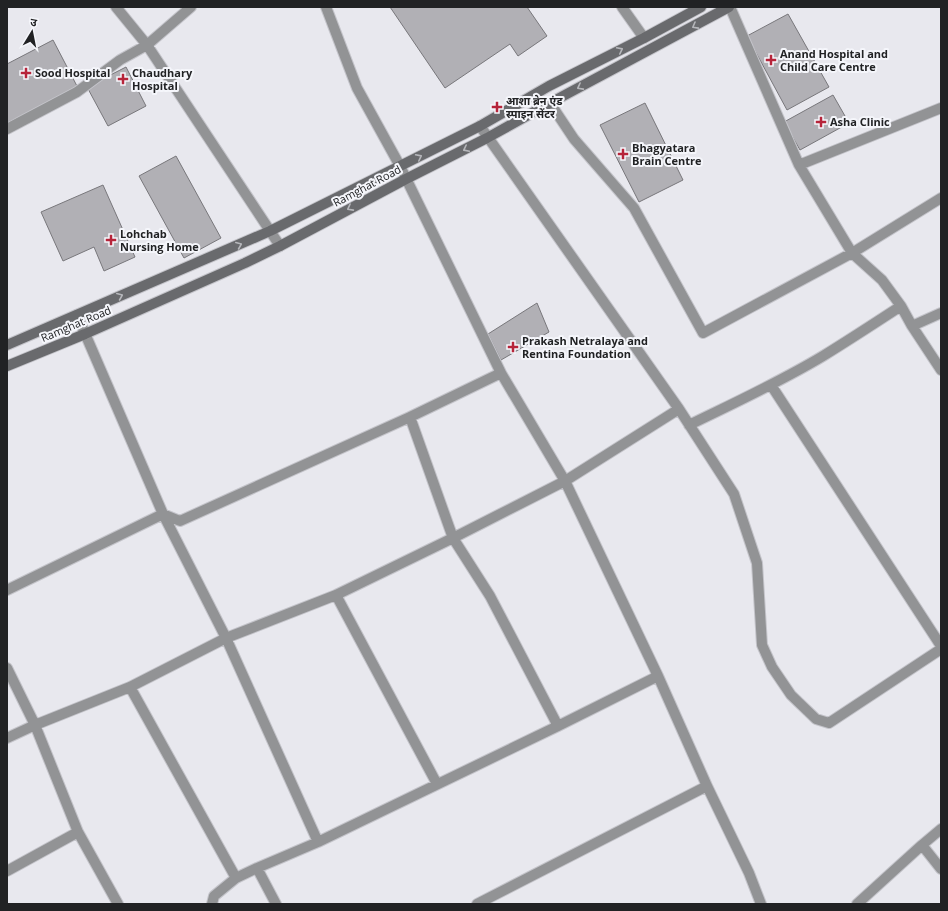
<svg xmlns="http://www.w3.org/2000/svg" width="948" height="911" viewBox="0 0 948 911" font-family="'Open Sans','Noto Sans Devanagari',sans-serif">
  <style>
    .building { fill: #b1b0b5; stroke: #78777b }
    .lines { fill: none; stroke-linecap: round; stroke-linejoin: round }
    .street-casing { stroke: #c4c4ca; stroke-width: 12 }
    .secondary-casing { stroke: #c4c4ca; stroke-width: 12 }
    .street { stroke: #929395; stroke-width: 10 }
    .secondary { stroke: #696a6d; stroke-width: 10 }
    .oneway { stroke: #b6b7bb }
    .poi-dot { fill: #b6243a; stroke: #f5f6fb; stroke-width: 1.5 }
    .labels { text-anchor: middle; stroke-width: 4; stroke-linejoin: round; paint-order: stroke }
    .poi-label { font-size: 11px; font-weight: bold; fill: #212224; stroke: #f5f6fb; text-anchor: start }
    .street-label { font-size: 11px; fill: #212224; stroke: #f5f6fb }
  </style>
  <rect width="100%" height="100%" fill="#e8e8ee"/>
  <!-- building -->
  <path class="building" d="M 390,7 L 527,7 L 547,36 L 518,56 L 510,44 L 445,88 Z
    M 788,14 L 829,87 L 787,110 L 747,36 Z
    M 53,40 L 78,88 L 7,123 L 7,64 Z
    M 126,67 L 146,106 L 108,126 L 87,87 Z
    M 833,95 L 849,123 L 800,150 L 784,122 Z
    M 645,103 L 683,180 L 639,202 L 600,125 Z
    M 176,156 L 221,238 L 184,258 L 139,176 Z
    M 103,185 L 135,257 L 104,271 L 94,247 L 63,261 L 41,212 Z
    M 537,303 L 549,332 L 501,360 L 488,334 Z"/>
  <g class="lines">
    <!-- street casing -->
    <g class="street-casing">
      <path id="street" d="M 116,7 L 147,45 L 280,246
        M 326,7 L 357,88 L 400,166 L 501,373 L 565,481 L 658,676 L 707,786 L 749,873 L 761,904
        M 622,7 L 644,38
        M 730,7 L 799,165 L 852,253 L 882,280 L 901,306 L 912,326 L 941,370
        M 550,103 L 574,139 L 634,208 L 703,333 L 852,253 L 941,198
        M 480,126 L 679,409 L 734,494 L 757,563 L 762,645 L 772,667 L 791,695 L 816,719 L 829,723 L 941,649
        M 7,129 L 77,92 L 120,60 L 147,45 L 191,7
        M 799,165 L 941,108
        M 77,315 L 163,514 L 226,638 L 318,842 L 558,726 L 658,676
        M 912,326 L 941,313
        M 771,385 L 941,646
        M 410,417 L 501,373
        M 689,425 C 734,403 780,382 823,356 C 849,340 875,323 901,306
        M 7,590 L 163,514 L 180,521 L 410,417 L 453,538 L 490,596 L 558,726
        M 336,595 L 437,784
        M 7,668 L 35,725 L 78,832 L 118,904
        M 130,687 L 236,878 L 257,868 L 318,842
        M 7,738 L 35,725 L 130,687 L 226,638 L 336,595 L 453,538 L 565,481 L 679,409
        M 941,829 L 922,845 L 941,869
        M 257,868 L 276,904
        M 7,871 L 78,832
        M 212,904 L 214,896 L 236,878
        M 477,904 L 707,786
        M 857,904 L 922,845"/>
    </g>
    <!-- secondary casing -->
    <g class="secondary-casing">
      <path id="secondary" d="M 7,345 L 270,231 L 480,126 L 549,86 L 644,38 L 701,7
        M 7,366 L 85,334 L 245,263 L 280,246 L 406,179 L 487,138 L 550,103 L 729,7"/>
    </g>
    <!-- street -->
    <use href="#street" class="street"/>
    <!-- secondary -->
    <use href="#secondary" class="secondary"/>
  </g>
  <!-- one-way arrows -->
  <defs><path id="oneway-chevron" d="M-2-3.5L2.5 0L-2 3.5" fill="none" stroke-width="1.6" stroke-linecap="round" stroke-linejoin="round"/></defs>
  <g class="oneway">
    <use href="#oneway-chevron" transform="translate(695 26) rotate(151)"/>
    <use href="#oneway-chevron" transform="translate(620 50) rotate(-27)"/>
    <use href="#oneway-chevron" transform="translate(580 87) rotate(152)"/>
    <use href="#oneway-chevron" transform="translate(466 149) rotate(153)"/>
    <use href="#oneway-chevron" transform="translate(419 157) rotate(-27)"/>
    <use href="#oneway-chevron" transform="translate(350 208) rotate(152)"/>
    <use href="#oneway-chevron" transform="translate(239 245) rotate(-23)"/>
    <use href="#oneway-chevron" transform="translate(120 296) rotate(-23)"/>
  </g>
  <!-- markers -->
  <g class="poi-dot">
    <path d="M769 54h4v4h4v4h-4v4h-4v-4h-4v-4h4z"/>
    <path d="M24 67h4v4h4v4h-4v4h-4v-4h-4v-4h4z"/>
    <path d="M121 73h4v4h4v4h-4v4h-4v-4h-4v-4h4z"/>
    <path d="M495 101h4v4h4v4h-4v4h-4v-4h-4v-4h4z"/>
    <path d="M819 116h4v4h4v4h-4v4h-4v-4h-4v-4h4z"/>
    <path d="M621 148h4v4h4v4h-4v4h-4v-4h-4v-4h4z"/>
    <path d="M109 234h4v4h4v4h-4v4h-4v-4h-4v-4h4z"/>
    <path d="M511 341h4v4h4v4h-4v4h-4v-4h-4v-4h4z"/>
  </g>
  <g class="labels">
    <!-- poi labels -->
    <g class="poi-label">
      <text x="780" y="58">Anand Hospital and<tspan x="780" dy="13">Child Care Centre</tspan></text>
      <text x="35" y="77">Sood Hospital</text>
      <text x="132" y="77">Chaudhary<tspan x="132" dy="13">Hospital</tspan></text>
      <text x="506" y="105">आशा ब्रेन एंड<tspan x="506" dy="13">स्पाइन सेंटर</tspan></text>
      <text x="830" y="126">Asha Clinic</text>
      <text x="632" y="152">Bhagyatara<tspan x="632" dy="13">Brain Centre</tspan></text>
      <text x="120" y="238">Lohchab<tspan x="120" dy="13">Nursing Home</tspan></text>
      <text x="522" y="345">Prakash Netralaya and<tspan x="522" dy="13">Rentina Foundation</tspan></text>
    </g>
    <!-- street labels -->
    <g class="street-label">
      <text transform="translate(367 186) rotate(-28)" y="4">Ramghat Road</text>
      <text transform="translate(76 324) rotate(-23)" y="4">Ramghat Road</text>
    </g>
  </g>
  <!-- border -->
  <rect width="948" height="911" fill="none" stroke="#212224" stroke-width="16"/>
  <!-- north arrow -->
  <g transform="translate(32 32) rotate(10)" stroke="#f5f6fb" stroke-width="3" paint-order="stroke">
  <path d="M0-3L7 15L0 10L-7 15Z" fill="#212224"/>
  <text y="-6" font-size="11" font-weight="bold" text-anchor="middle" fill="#212224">उ</text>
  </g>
</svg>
